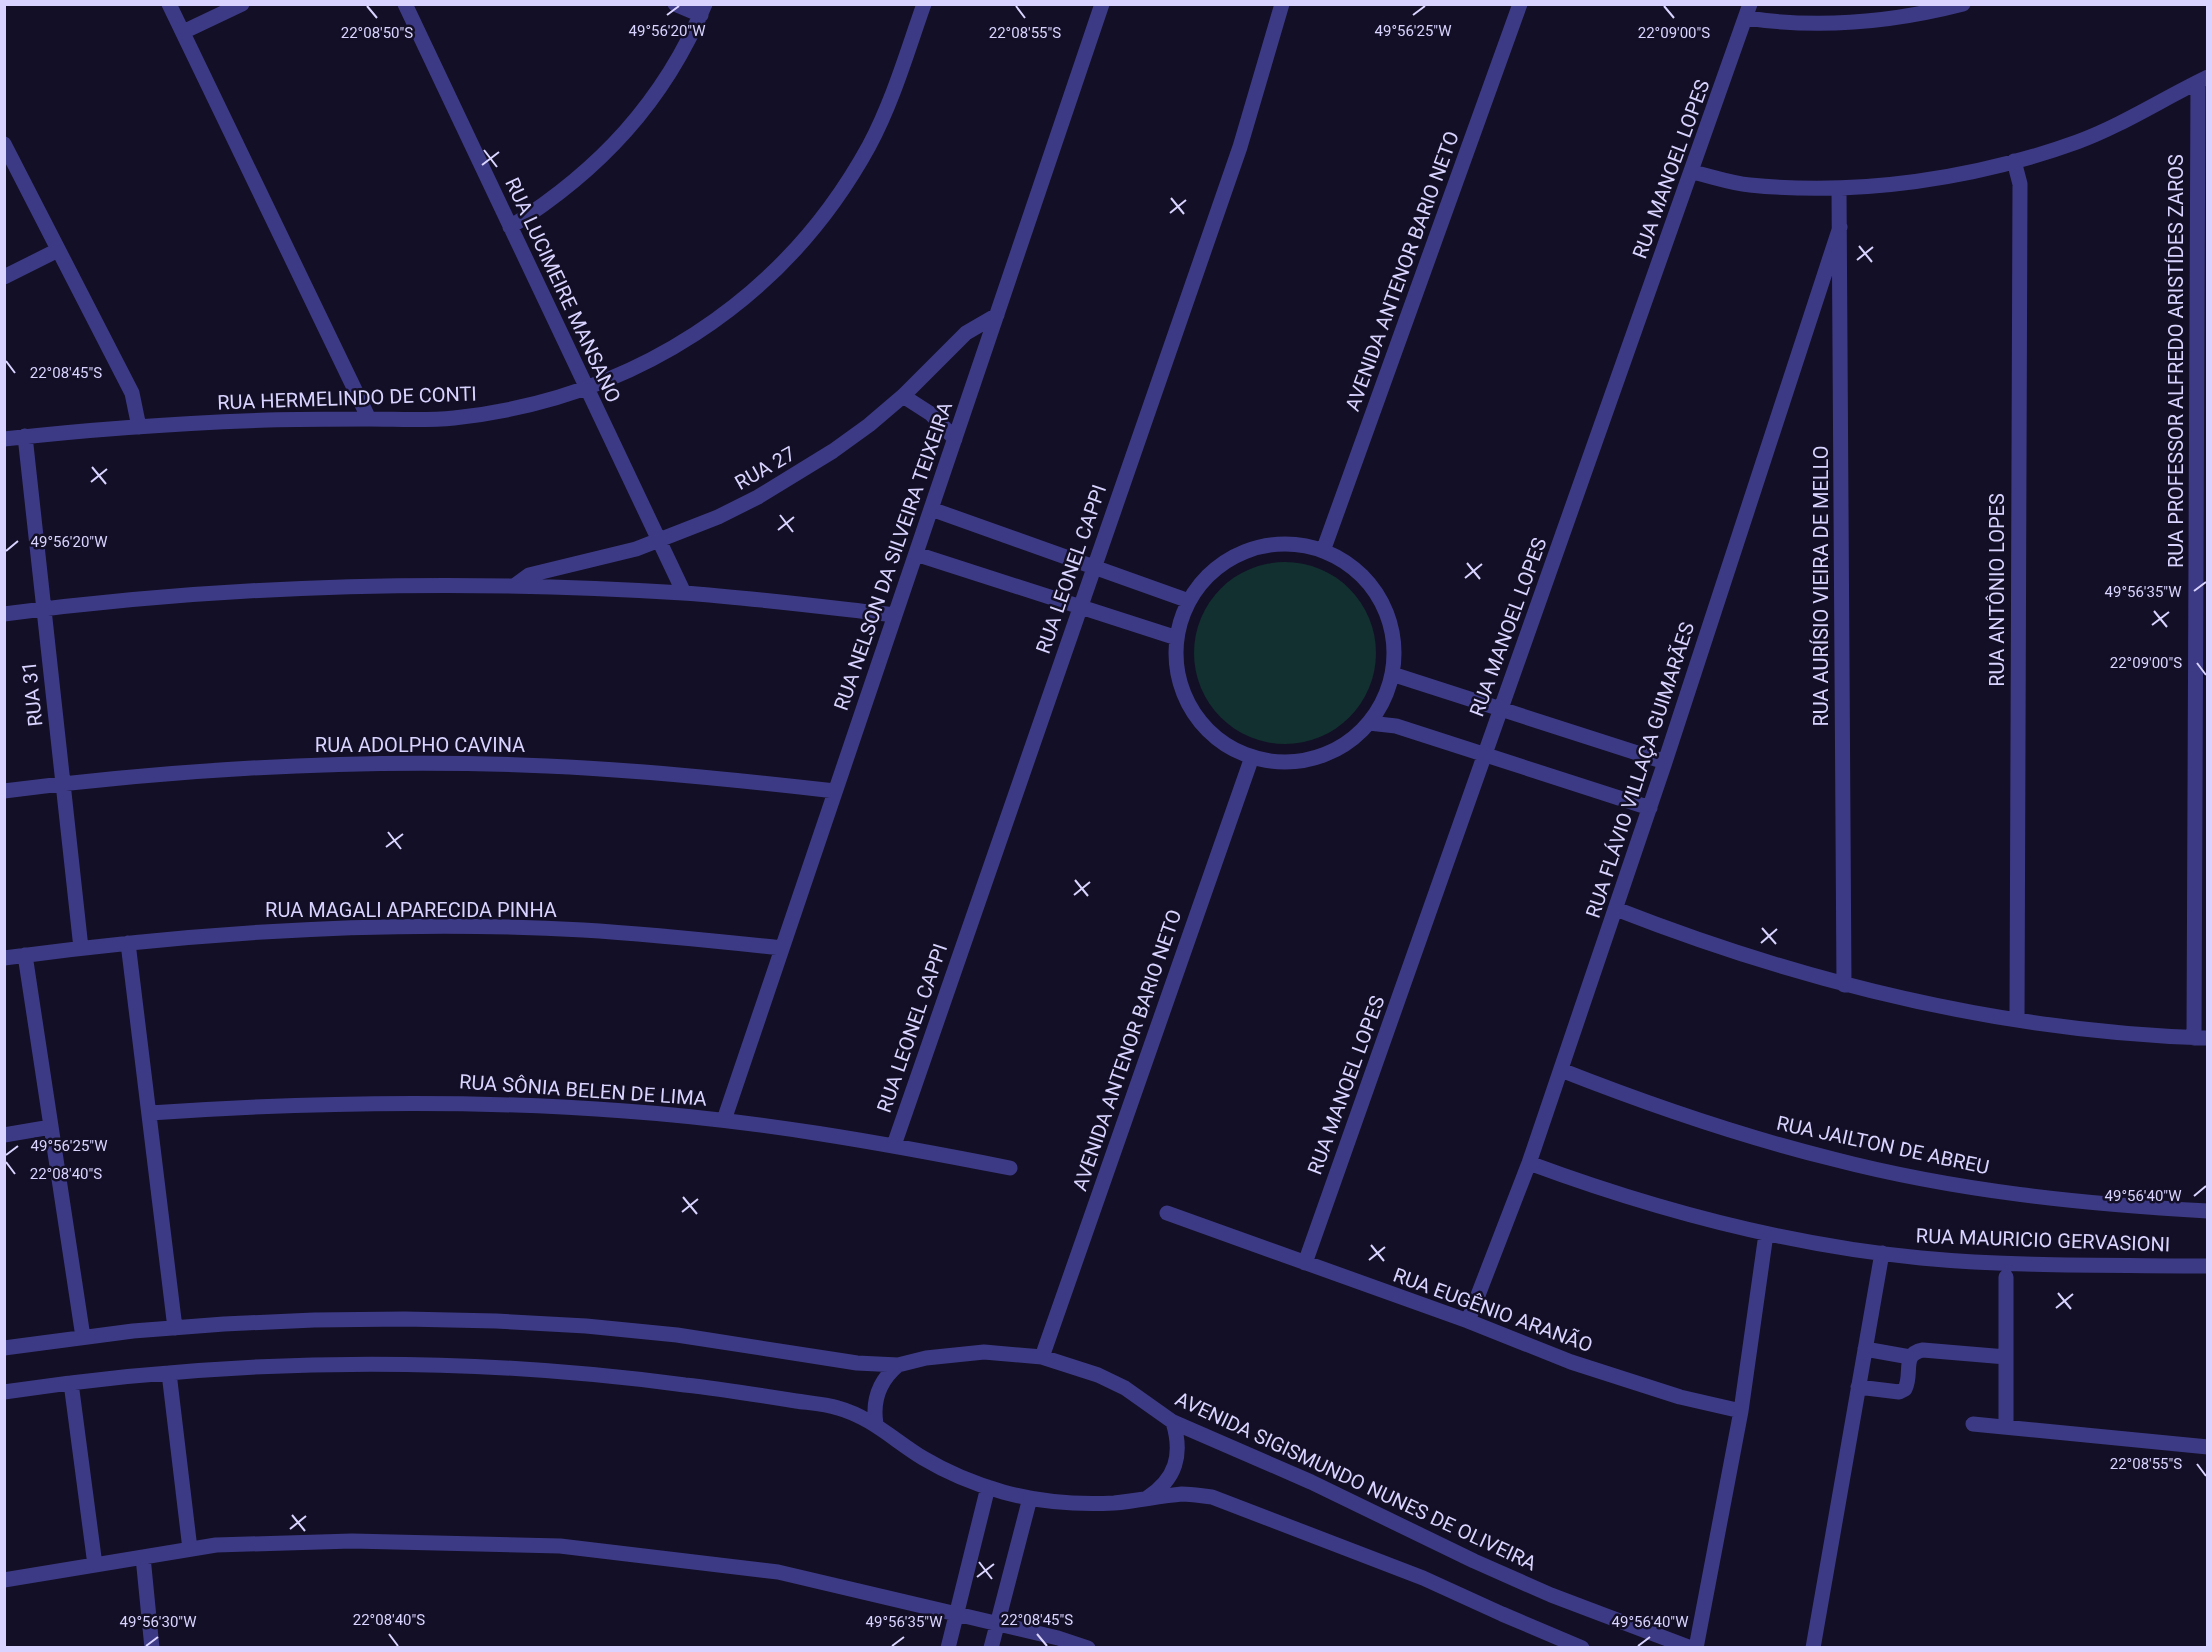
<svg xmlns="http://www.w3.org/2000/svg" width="2212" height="1652" viewBox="0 0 2212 1652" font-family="Roboto,sans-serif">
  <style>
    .green { fill: #12302f }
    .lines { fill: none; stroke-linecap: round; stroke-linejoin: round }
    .minor { stroke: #3d3a85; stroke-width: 15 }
    .ticks { fill: none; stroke: #d9d4ff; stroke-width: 2 }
    .labels { text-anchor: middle; stroke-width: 5; stroke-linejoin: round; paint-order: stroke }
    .street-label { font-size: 20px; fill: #d9d4ff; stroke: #130f26 }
    .ticks-label { font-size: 15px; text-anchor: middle; fill: #d9d4ff; stroke: #130f26; stroke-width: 5; stroke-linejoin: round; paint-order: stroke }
  </style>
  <rect width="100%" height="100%" fill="#130f26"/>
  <!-- green -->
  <path class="green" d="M1194 653a91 91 0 1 1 182 0a91 91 0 1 1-182 0Z"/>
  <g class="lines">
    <!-- minor -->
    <path class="minor" d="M 169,4 L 369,419
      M 405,4 L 684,593
      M 675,4 L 701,15
      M 1747,18 C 1819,29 1893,22 1963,4
      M 183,32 L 242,4
      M 4,144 L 132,393 L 139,427
      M 2014,161 L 2020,184 L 2017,1020
      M 1692,172 C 1711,176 1730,183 1750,185 C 1858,196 1975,179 2077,142 C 2123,125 2164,98 2208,77
      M 1839,188 L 1844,985
      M 510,227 C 599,171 664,102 705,4
      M 4,277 L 58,250
      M 903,396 L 931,414 L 955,439
      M 25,436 L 81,948
      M 4,439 C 92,429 180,423 268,420 C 302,419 336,419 369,419 C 397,419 425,421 454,418 C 630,399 783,303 869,146 C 893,101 907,52 924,4
      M 931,509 L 1189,601
      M1176 653a109 109 0 1 1 218 0a109 109 0 1 1-218 0Z
      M 1323,551 L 1520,4
      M 916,554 L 1177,638
      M 514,586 L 529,575 L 636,549 L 718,517 L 758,497 L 833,451 L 869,425 L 903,396 L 966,333 L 997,315
      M 4,614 C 229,584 457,579 683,593 C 754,598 824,607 895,615
      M 1392,674 L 1665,762
      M 1369,723 L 1396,726 L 1650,808
      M 4,791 C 184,768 366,758 547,766 C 643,770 739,780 835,791
      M 1616,909 C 1805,983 2003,1032 2208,1038
      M 128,943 L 175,1328
      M 25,955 L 83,1337
      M 4,958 C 196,932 390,919 583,930 C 650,934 716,941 782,948
      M 2194,1038 L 2198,82
      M 1561,1070 C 1650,1105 1740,1136 1833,1159 C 1956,1191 2082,1204 2208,1211
      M 150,1113 C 309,1102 466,1099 625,1111 C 755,1120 883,1143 1010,1168
      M 724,1120 L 1102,4
      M 4,1135 L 51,1127
      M 894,1145 L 1240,147 L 1282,4
      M 1529,1163 C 1656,1210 1786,1245 1921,1258 C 2016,1267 2112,1265 2208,1266
      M 1167,1213 L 1468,1321 L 1571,1362 L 1680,1397 L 1741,1411
      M 1305,1263 L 1750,4
      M 1468,1321 L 1529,1163 L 1665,762 L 1840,227
      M 4,1348 L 133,1331 L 224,1324 L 314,1320 L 405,1319 L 496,1321 L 586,1326 L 677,1335 L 857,1363 L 898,1365 L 926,1358 L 984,1352 L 1042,1357 L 1098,1375 L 1125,1388 L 1173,1422 L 1311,1482 L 1474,1561 L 1551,1595 L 1691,1648
      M 1865,1349 L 1910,1357
      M 1042,1357 L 1252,757
      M 169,1373 L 190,1549
      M 71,1383 L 95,1565
      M 1858,1387 L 1899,1392 L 1905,1389 C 1913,1373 1901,1354 1923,1350 L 2006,1357
      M 4,1392 C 229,1358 460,1355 685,1385 C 722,1389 759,1395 796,1401 C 810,1403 825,1404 838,1408 C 871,1417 895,1441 923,1458 C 948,1473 975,1484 1003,1492 C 1039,1502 1076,1505 1114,1503 C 1137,1501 1159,1496 1182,1494 C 1192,1494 1202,1496 1212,1497 L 1423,1578 L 1502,1614 L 1582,1648
      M 876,1424 C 872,1400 879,1381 898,1365
      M 1973,1424 L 2208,1447
      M 2006,1427 L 2006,1277
      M 1147,1498 C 1176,1479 1183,1455 1173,1422
      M 143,1557 L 152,1648
      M 4,1580 L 216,1545 L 352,1541 L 560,1546 L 778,1572 L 1058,1638 L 1088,1648
      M 948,1648 L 988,1487
      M 991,1648 L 1030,1498
      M 1696,1648 L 1741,1411 L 1766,1234
      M 1813,1648 L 1882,1253"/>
  </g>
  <!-- ticks -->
  <path class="ticks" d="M 367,6 L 377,18M 1016,6 L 1025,18M 1664,6 L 1674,18M 667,15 L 679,6M 1413,15 L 1425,6M 484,150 L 497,167M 482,165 L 499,152M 1171,198 L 1184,214M 1170,213 L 1186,200M 1859,246 L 1872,262M 1857,260 L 1873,247M 6,361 L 15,373M 92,467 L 106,484M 91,482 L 107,469M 780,515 L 793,532M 778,530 L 794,517M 6,551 L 18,541M 1467,563 L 1480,579M 1465,578 L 1482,564M 2194,591 L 2206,582M 2154,611 L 2167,627M 2152,625 L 2169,612M 2197,663 L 2206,675M 388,832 L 401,849M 386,847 L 403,834M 1075,880 L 1088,896M 1074,895 L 1090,882M 1762,928 L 1776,944M 1761,943 L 1777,929M 6,1155 L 18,1146M 6,1162 L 15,1174M 2194,1196 L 2206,1186M 683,1197 L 697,1214M 682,1212 L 698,1199M 1371,1245 L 1384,1261M 1369,1260 L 1385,1247M 2058,1293 L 2071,1309M 2056,1308 L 2073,1294M 2197,1464 L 2206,1476M 292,1515 L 305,1531M 290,1529 L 306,1516M 979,1562 L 992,1579M 977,1577 L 994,1564M 389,1634 L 398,1646M 1037,1634 L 1047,1646M 146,1646 L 158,1637M 892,1646 L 904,1637M 1638,1646 L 1650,1637"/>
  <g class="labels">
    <!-- street labels -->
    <g class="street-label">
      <text transform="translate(1671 169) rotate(-70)" y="7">RUA MANOEL LOPES</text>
      <text transform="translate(1402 271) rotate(-70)" y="7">AVENIDA ANTENOR BARIO NETO</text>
      <text transform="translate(563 290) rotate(65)" y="7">RUA LUCIMEIRE MANSANO</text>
      <text transform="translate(2176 361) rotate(-90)" y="7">RUA PROFESSOR ALFREDO ARISTÍDES ZAROS</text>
      <text transform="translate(347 398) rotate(-2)" y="7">RUA HERMELINDO DE CONTI</text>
      <text transform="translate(765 468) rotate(-30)" y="7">RUA 27</text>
      <text transform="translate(893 556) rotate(-71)" y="7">RUA NELSON DA SILVEIRA TEIXEIRA</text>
      <text transform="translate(1071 569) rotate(-71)" y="7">RUA LEONEL CAPPI</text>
      <text transform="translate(1821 586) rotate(-90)" y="7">RUA AURÍSIO VIEIRA DE MELLO</text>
      <text transform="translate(1997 590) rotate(-90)" y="7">RUA ANTÔNIO LOPES</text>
      <text transform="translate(1508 627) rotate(-70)" y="7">RUA MANOEL LOPES</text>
      <text transform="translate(32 694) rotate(-96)" y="7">RUA 31</text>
      <text x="420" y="752">RUA ADOLPHO CAVINA</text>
      <text transform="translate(1640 770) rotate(-72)" y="7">RUA FLÁVIO VILLAÇA GUIMARÃES</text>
      <text x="411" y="917">RUA MAGALI APARECIDA PINHA</text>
      <text transform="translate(912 1028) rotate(-71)" y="7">RUA LEONEL CAPPI</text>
      <text transform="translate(1127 1050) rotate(-71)" y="7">AVENIDA ANTENOR BARIO NETO</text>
      <text transform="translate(1346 1085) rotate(-70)" y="7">RUA MANOEL LOPES</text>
      <text transform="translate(583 1090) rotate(4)" y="7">RUA SÔNIA BELEN DE LIMA</text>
      <text transform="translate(1883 1145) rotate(12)" y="7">RUA JAILTON DE ABREU</text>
      <text transform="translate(2043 1240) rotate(2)" y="7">RUA MAURICIO GERVASIONI</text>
      <text transform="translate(1493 1310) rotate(20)" y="7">RUA EUGÊNIO ARANÃO</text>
      <text transform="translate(1356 1481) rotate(25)" y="7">AVENIDA SIGISMUNDO NUNES DE OLIVEIRA</text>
    </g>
  </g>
  <g class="ticks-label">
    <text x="667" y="36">49°56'20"W</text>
    <text x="1413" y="36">49°56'25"W</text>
    <text x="1674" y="38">22°09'00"S</text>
    <text x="377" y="38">22°08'50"S</text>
    <text x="1025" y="38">22°08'55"S</text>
    <text x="66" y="378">22°08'45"S</text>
    <text x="69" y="547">49°56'20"W</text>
    <text x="2143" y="597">49°56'35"W</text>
    <text x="2146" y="668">22°09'00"S</text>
    <text x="69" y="1151">49°56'25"W</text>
    <text x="66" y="1179">22°08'40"S</text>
    <text x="2143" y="1201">49°56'40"W</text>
    <text x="2146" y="1469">22°08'55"S</text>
    <text x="389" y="1625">22°08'40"S</text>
    <text x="1037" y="1625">22°08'45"S</text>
    <text x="158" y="1627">49°56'30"W</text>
    <text x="904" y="1627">49°56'35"W</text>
    <text x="1650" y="1627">49°56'40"W</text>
  </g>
  <!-- border -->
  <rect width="2212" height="1652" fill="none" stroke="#d9d4ff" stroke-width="12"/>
</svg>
